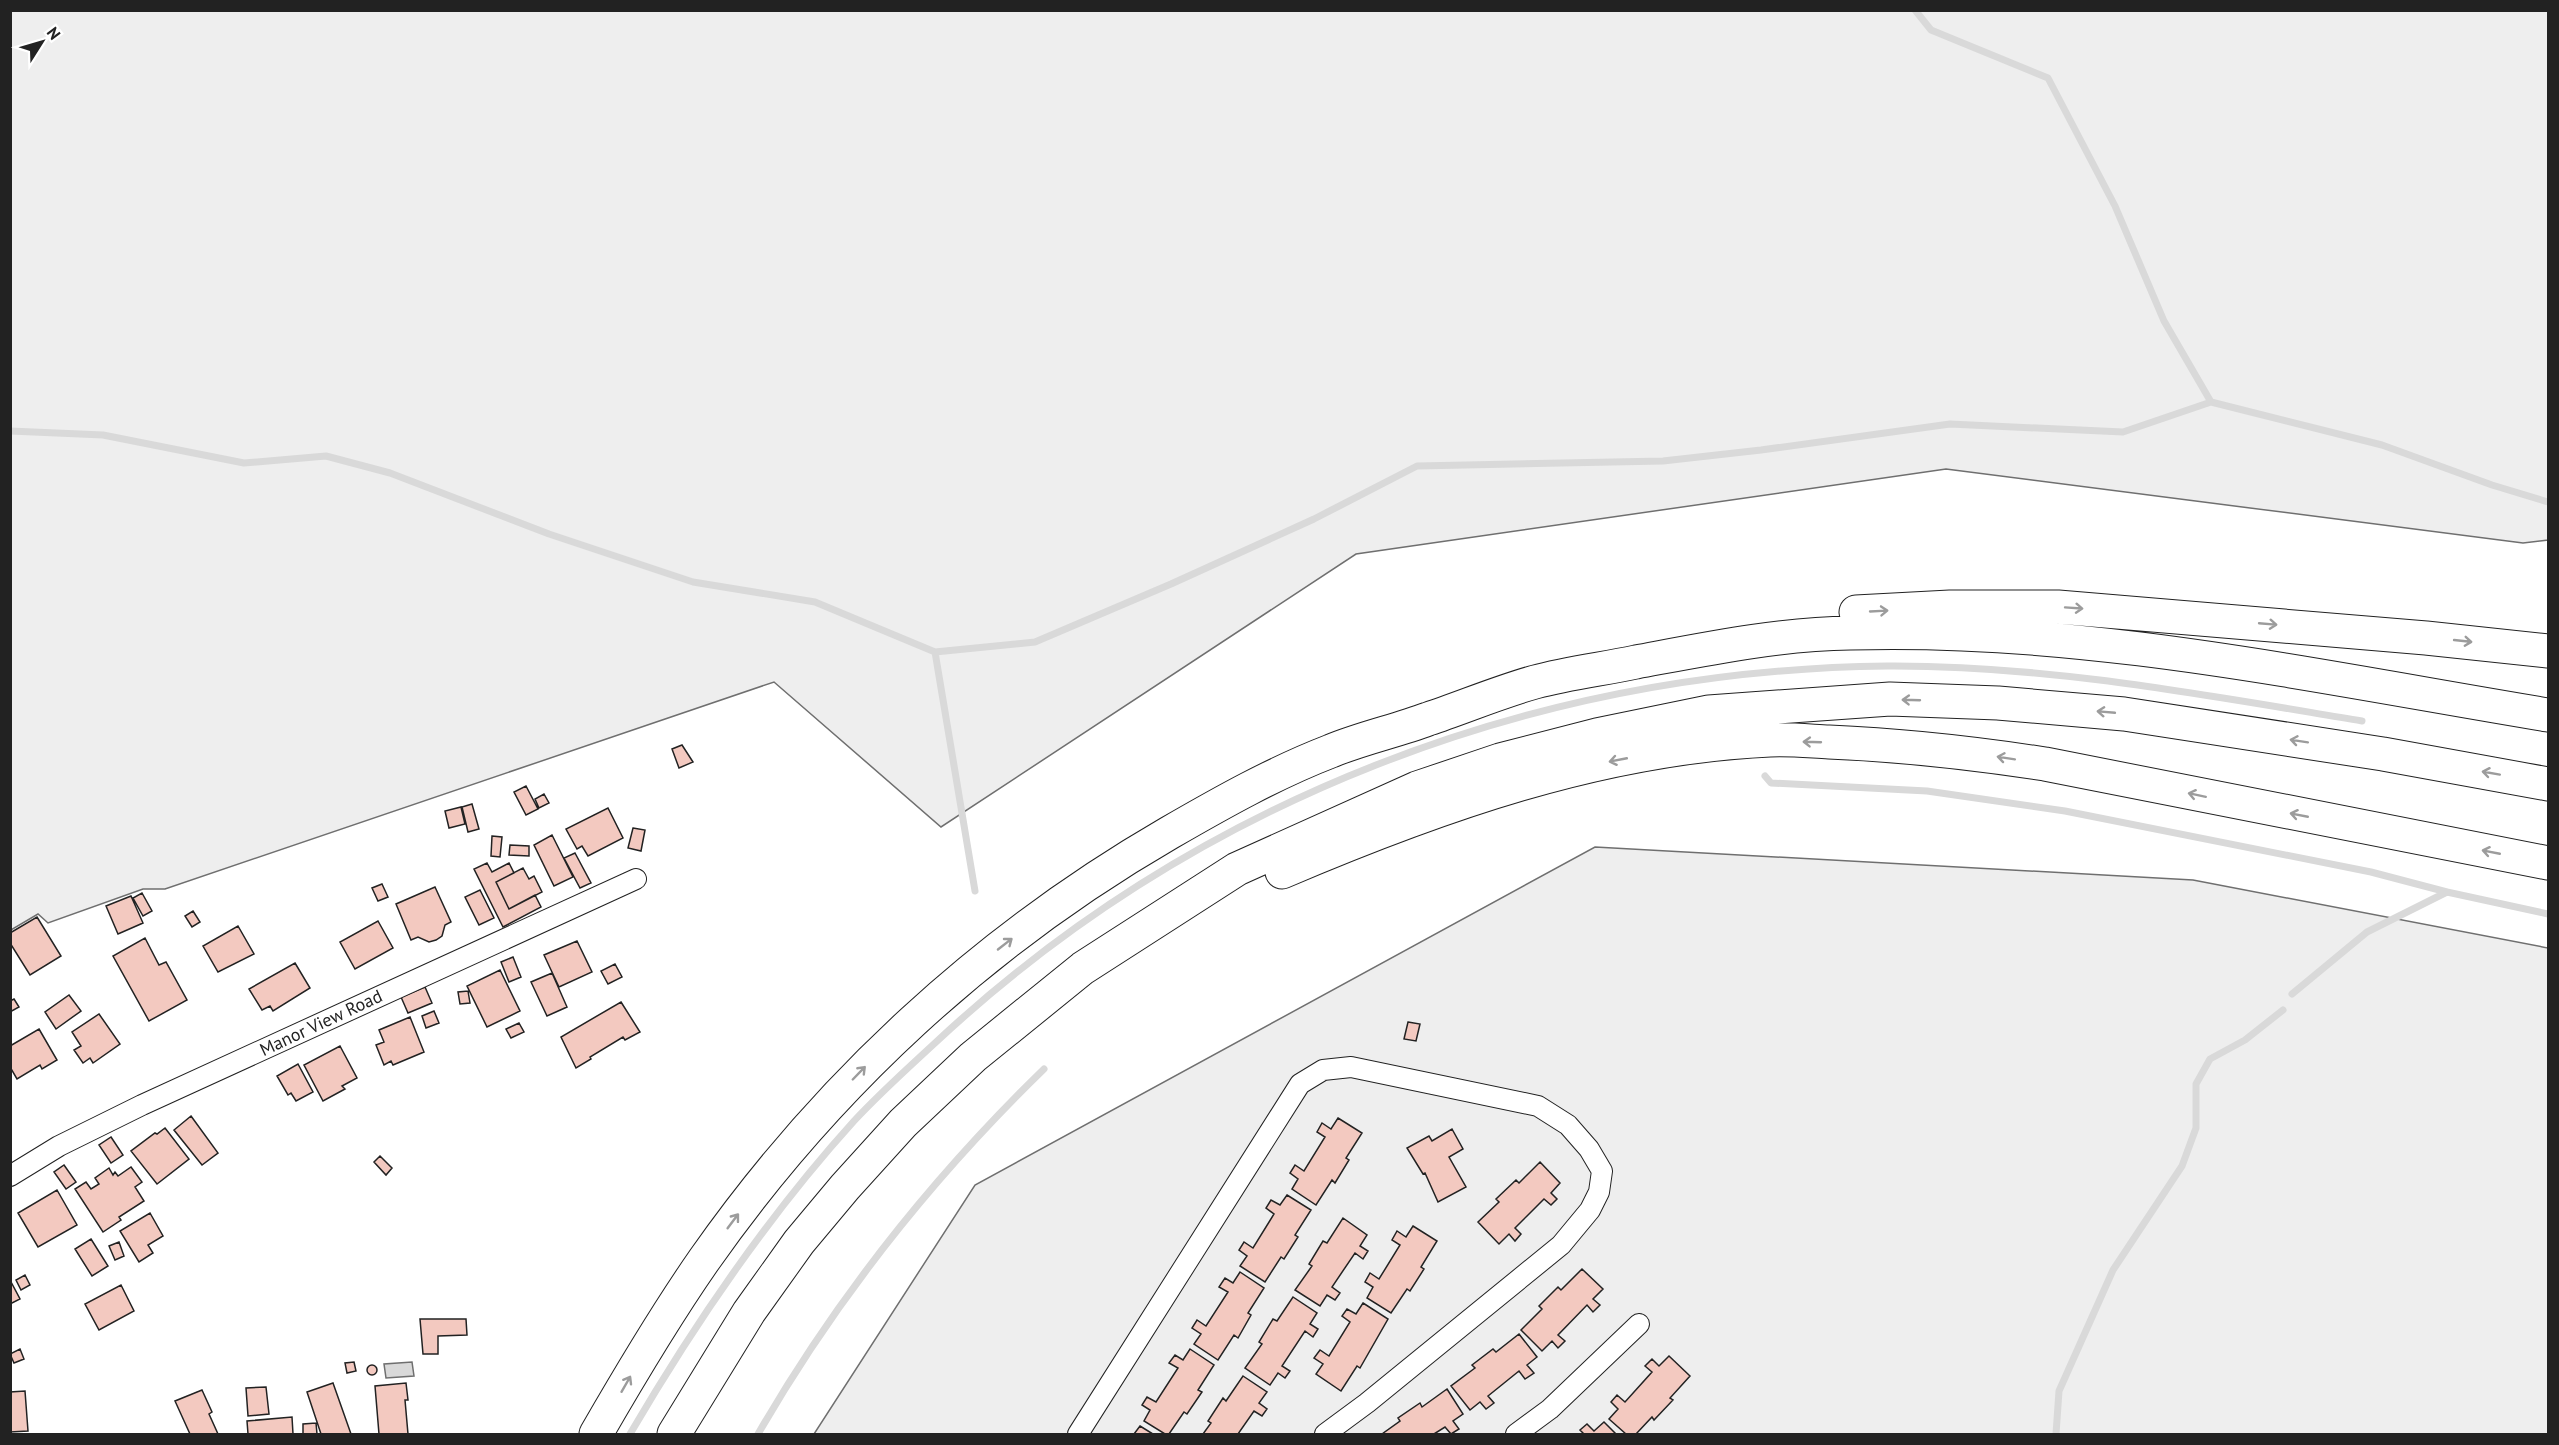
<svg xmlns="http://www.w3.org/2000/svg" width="2559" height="1445" viewBox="0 0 2559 1445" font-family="'PT Sans',sans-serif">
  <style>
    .green { fill: #eee; stroke: #6f6f6f; stroke-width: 1.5 }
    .water { fill: #d9d9d9; stroke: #6f6f6f; stroke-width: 1.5 }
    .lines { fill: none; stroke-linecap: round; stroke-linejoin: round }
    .stream { stroke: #d9d9d9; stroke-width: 7 }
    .building { fill: #f3c9c0; stroke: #222; stroke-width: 1.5 }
    .street-casing { stroke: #222; stroke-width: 22 }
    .highway-casing { stroke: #222; stroke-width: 35 }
    .street { stroke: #fff; stroke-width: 20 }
    .highway { stroke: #fff; stroke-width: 33 }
    .oneway { stroke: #9c9c9c }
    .labels { text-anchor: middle; stroke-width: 4.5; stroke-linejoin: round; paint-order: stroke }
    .street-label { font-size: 18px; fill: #222; stroke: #fff }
  </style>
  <rect width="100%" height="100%" fill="#fff"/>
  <!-- green -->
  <path class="green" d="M 10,11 L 2548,11 L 2548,540 L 2523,543 L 1946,469 L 1356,554 L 941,827 L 774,682 L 165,889 L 143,889 L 48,923 L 38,914 L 11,930 Z
    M 1595,847 L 2193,880 L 2548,948 L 2548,1434 L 814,1434 L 975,1185 Z"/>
  <!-- water -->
  <path class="water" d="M 412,1362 L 414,1376 L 386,1378 L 384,1364 Z"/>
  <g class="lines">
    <!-- stream -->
    <path class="stream" d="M 1915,10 L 1931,30 L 2048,78 L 2115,206 L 2164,321 L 2211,402
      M 10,431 L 103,435 L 244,463 L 326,456 L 390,473 L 549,534 L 693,582 L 815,602 L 935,652 L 1035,642 L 1171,584 L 1314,519 L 1417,466 L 1663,461 L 1761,450 L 1950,424 L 2123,432 L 2211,402 L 2382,445 L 2492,485 L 2548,502
      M 935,652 L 975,891
      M 1765,776 L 1771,783 L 1927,791 L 2065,811 L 2371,872 L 2447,892
      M 2292,994 L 2367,932 L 2447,892 L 2548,914
      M 630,1434 C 695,1323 767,1217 854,1121 C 880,1093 908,1068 935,1043 C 1194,801 1533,670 1887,666 C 2047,665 2205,695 2362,721
      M 758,1434 C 836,1299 932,1178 1044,1069
      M 2056,1434 L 2059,1391 L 2113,1270 L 2182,1166 L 2196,1128 L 2196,1084 L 2210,1059 L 2245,1040 L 2283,1010"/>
  </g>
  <!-- building -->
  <path class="building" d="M 682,745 L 693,762 L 679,768 L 672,749 Z
    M 526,786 L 538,809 L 526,815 L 514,792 Z
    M 544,794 L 549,803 L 539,808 L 535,799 Z
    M 472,804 L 479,829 L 468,832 L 462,807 Z
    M 461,807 L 465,824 L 449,828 L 445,811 Z
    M 608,808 L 623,838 L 588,856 L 582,846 L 577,849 L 566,829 Z
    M 633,828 L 645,830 L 641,851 L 628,848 Z
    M 552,835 L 573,877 L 554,886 L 534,845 Z
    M 492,836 L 502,837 L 500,857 L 491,856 Z
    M 510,845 L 529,846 L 529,856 L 509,855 Z
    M 575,853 L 591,883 L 580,888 L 564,858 Z
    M 487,863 L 492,872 L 509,863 L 514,873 L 496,882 L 509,909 L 535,895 L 541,907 L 503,927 L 474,869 Z
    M 523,868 L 529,879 L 534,876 L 542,892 L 509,909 L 496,882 Z
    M 382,884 L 388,897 L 378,901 L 372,888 Z
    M 435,887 L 451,922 L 445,925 L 442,936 L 436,940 L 429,942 L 418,937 L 411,940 L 396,904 Z
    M 480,890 L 494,918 L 479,925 L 465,897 Z
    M 142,893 L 152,911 L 143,916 L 133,898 Z
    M 131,896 L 143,923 L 118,934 L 106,906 Z
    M 193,911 L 200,922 L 192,927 L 185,916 Z
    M 37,917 L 61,956 L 30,975 L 10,943 L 10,933 Z
    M 378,921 L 393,948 L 355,969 L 340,942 Z
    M 238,926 L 254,954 L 218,972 L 203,946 Z
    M 145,938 L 159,965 L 166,962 L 187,1000 L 149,1021 L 113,956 Z
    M 577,941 L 592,972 L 559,987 L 544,955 Z
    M 513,957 L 521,977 L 509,982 L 501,962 Z
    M 295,963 L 310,988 L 273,1011 L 270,1006 L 262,1010 L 249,989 Z
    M 615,964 L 622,977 L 608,984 L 601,971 Z
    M 500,970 L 520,1011 L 487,1027 L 467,986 Z
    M 552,973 L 567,1007 L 547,1016 L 531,982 Z
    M 425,987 L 432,1003 L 408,1013 L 401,997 Z
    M 468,991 L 470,1003 L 460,1004 L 458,992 Z
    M 69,995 L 81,1011 L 56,1029 L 45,1012 Z
    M 14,999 L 19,1007 L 10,1012 L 10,1001 Z
    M 621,1002 L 640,1032 L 625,1040 L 623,1037 L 590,1057 L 591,1059 L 576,1068 L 561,1037 Z
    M 434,1011 L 439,1023 L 426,1028 L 422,1016 Z
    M 99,1014 L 120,1044 L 93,1063 L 90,1058 L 83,1063 L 74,1050 L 81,1046 L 72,1032 Z
    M 410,1017 L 424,1052 L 393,1065 L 391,1061 L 384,1065 L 376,1045 L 384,1042 L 379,1030 Z
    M 1408,1022 L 1420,1024 L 1416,1041 L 1404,1039 Z
    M 519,1023 L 524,1032 L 511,1038 L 506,1029 Z
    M 39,1029 L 57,1060 L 42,1069 L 40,1065 L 17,1079 L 10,1067 L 10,1046 Z
    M 340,1046 L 357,1078 L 342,1086 L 345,1089 L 323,1101 L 304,1065 Z
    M 298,1064 L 313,1092 L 296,1101 L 291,1093 L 288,1095 L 277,1076 Z
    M 191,1116 L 218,1153 L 202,1165 L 174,1130 Z
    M 1338,1118 L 1362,1133 L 1346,1158 L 1349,1160 L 1335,1183 L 1332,1180 L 1316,1205 L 1292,1189 L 1298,1179 L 1290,1173 L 1295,1165 L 1304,1171 L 1325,1137 L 1317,1132 L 1322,1123 L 1331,1129 Z
    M 165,1128 L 189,1159 L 157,1184 L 131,1151 L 155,1133 L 157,1134 Z
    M 1452,1129 L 1463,1149 L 1449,1157 L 1466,1187 L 1438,1202 L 1425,1173 L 1423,1174 L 1407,1148 L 1429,1136 L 1432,1141 Z
    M 111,1137 L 123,1155 L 111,1163 L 99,1145 Z
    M 380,1156 L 392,1168 L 386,1175 L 374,1162 Z
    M 1540,1162 L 1560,1183 L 1551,1193 L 1557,1199 L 1551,1205 L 1544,1199 L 1515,1228 L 1521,1234 L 1515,1241 L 1509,1234 L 1499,1244 L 1478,1222 L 1499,1202 L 1496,1199 L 1516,1180 L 1519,1183 Z
    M 64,1165 L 76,1182 L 66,1189 L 54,1172 Z
    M 131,1167 L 142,1182 L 135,1187 L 144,1201 L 119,1217 L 121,1220 L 103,1232 L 75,1189 L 86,1182 L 91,1189 L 99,1184 L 95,1178 L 109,1168 L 113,1175 L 115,1172 L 118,1176 Z
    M 57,1190 L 77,1225 L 38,1247 L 18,1213 Z
    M 1287,1195 L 1311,1210 L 1295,1235 L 1298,1237 L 1284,1259 L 1281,1257 L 1265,1282 L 1240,1266 L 1247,1256 L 1239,1250 L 1244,1242 L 1253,1248 L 1274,1214 L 1266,1208 L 1271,1200 L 1280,1205 Z
    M 150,1213 L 163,1236 L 148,1245 L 153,1253 L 139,1262 L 120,1231 Z
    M 1343,1218 L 1367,1235 L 1360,1246 L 1368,1251 L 1363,1259 L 1355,1253 L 1332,1287 L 1340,1293 L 1335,1300 L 1327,1295 L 1320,1306 L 1295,1290 L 1312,1266 L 1309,1264 L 1323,1241 L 1327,1243 Z
    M 1413,1226 L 1437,1241 L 1421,1267 L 1424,1269 L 1410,1291 L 1407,1289 L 1391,1313 L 1367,1298 L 1373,1287 L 1365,1282 L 1370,1273 L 1379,1279 L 1400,1245 L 1392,1240 L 1397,1231 L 1406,1237 Z
    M 91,1239 L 108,1266 L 92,1276 L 75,1249 Z
    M 119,1242 L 124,1256 L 115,1260 L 109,1246 Z
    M 1582,1269 L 1603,1289 L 1593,1299 L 1600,1305 L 1593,1312 L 1587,1305 L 1558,1335 L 1565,1341 L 1558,1348 L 1552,1341 L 1542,1351 L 1521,1330 L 1542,1309 L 1539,1306 L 1558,1287 L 1561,1290 Z
    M 1240,1272 L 1264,1288 L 1248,1313 L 1251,1315 L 1238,1338 L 1234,1335 L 1218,1360 L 1194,1344 L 1201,1334 L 1192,1328 L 1197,1320 L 1206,1326 L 1228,1292 L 1219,1287 L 1225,1278 L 1233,1283 Z
    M 25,1275 L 30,1285 L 21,1290 L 16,1280 Z
    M 10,1280 L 20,1299 L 10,1304 Z
    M 121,1285 L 134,1311 L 99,1330 L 85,1304 Z
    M 1293,1297 L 1317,1313 L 1310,1324 L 1318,1329 L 1313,1337 L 1305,1331 L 1282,1366 L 1290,1371 L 1285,1378 L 1278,1373 L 1270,1385 L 1245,1368 L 1262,1344 L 1259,1342 L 1273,1319 L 1277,1321 Z
    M 1363,1303 L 1388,1319 L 1360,1368 L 1357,1366 L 1341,1391 L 1316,1374 L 1323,1364 L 1314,1358 L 1320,1350 L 1329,1356 L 1350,1322 L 1342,1316 L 1347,1309 L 1356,1314 Z
    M 420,1319 L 466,1319 L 467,1335 L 438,1336 L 438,1354 L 423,1354 Z
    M 1519,1334 L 1537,1357 L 1527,1365 L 1534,1373 L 1525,1379 L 1519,1371 L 1488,1396 L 1494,1403 L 1486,1409 L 1480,1402 L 1470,1410 L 1451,1386 L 1475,1368 L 1472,1365 L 1493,1349 L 1496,1352 Z
    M 20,1349 L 24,1359 L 14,1363 L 10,1354 Z
    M 1190,1349 L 1214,1365 L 1198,1390 L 1202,1392 L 1187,1414 L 1184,1412 L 1169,1434 L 1165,1434 L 1144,1421 L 1150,1410 L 1142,1405 L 1147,1397 L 1156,1402 L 1178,1368 L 1169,1363 L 1175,1355 L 1183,1360 Z
    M 1669,1356 L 1690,1376 L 1670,1398 L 1673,1400 L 1654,1420 L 1652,1417 L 1636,1434 L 1626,1434 L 1609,1419 L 1618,1409 L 1611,1402 L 1617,1395 L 1625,1402 L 1652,1372 L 1645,1366 L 1652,1359 L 1659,1366 Z
    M 354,1362 L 356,1371 L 347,1373 L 345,1363 Z
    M367 1370a5 5 0 1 1 10 0a5 5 0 1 1-10 0Z
    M 1243,1376 L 1267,1392 L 1259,1403 L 1267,1409 L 1262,1416 L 1254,1411 L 1238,1434 L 1203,1434 L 1211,1423 L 1208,1421 L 1223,1398 L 1226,1401 Z
    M 333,1383 L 351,1434 L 321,1434 L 307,1392 Z
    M 406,1383 L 408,1400 L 405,1400 L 408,1434 L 379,1434 L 375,1386 Z
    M 266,1387 L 269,1414 L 248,1416 L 246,1388 Z
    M 1447,1389 L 1463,1414 L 1453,1421 L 1459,1429 L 1451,1434 L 1445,1427 L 1434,1434 L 1382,1434 L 1400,1421 L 1398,1418 L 1420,1403 L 1422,1407 Z
    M 202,1390 L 212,1412 L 209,1414 L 218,1434 L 190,1434 L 175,1401 Z
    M 25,1391 L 28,1431 L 10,1432 L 10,1392 Z
    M 292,1417 L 293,1434 L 248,1434 L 247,1421 Z
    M 1604,1422 L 1616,1434 L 1584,1434 L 1580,1430 L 1587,1424 L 1594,1431 Z
    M 316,1423 L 317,1434 L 303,1434 L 303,1424 Z
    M 1140,1426 L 1153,1434 L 1134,1434 Z"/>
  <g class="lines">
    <!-- street casing -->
    <g class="street-casing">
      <path id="street" d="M 10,1176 L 59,1146 L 142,1105 L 636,879
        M 1078,1434 L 1300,1084 L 1323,1070 L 1351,1067 L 1538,1106 L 1568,1125 L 1589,1149 L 1602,1171 L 1599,1192 L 1590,1210 L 1561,1245 L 1367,1403 L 1325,1434
        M 1516,1434 L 1550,1409 L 1639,1324"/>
    </g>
    <!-- highway casing -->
    <g class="highway-casing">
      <path id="highway" d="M 1856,612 L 1950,607 L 2058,607 L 2426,638 L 2548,651
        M 1282,872 C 1437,806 1599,748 1770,740 C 1789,739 1809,741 1829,742 C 1902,745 1973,753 2045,764 L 2548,863
        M 596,1434 C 630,1375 665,1316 704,1260 C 826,1086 984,940 1169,833 C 1221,803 1274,773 1331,751 C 1362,738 1396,731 1428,719 C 1464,707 1499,692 1535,682 C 1568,673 1603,669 1636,662 C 1706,649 1778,634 1850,633 C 2084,626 2318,677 2548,715
        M 674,1434 L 749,1312 L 799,1242 L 845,1187 L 903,1123 L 973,1057 L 1083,968 L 1237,869 L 1417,788 L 1500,760 L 1597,735 L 1709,712 L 1890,699 L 1998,703 L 2124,714 L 2383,754 L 2548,784"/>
    </g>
    <!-- street -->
    <use href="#street" class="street"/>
    <!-- highway -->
    <use href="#highway" class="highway"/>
  </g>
  <!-- one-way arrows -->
  <defs><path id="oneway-shaft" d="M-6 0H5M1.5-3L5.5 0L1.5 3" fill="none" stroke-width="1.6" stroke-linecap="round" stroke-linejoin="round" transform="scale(1.5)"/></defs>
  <g class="oneway">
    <use href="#oneway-shaft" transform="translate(2074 608) rotate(4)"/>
    <use href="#oneway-shaft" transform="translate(1879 611) rotate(-3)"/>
    <use href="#oneway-shaft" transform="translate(2268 624) rotate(5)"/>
    <use href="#oneway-shaft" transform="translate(2463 641) rotate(6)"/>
    <use href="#oneway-shaft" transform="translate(1911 700) rotate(-178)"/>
    <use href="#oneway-shaft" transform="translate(2106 712) rotate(-175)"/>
    <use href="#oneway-shaft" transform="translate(2299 741) rotate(-171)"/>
    <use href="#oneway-shaft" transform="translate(1812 742) rotate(-178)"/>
    <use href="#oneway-shaft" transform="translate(2006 758) rotate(-171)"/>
    <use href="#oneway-shaft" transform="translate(1618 760) rotate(169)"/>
    <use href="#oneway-shaft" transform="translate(2491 773) rotate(-170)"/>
    <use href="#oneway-shaft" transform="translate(2197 795) rotate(-168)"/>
    <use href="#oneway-shaft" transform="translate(2299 815) rotate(-169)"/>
    <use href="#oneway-shaft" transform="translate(2491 852) rotate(-169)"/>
    <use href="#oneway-shaft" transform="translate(1005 944) rotate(-38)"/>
    <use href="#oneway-shaft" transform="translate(859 1073) rotate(-46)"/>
    <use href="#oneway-shaft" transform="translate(733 1221) rotate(-53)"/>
    <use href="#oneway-shaft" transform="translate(626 1384) rotate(-60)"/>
  </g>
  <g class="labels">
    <!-- street labels -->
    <g class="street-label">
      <text transform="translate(321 1023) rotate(-25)" y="6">Manor View Road</text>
    </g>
  </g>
  <!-- border -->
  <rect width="2559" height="1445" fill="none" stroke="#222222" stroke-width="24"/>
  <!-- north arrow -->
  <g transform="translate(42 42) rotate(53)" stroke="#ffffff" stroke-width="4.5" paint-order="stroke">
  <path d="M0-4.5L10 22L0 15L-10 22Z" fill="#222222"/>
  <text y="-9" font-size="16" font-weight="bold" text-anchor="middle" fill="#222222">N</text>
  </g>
</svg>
